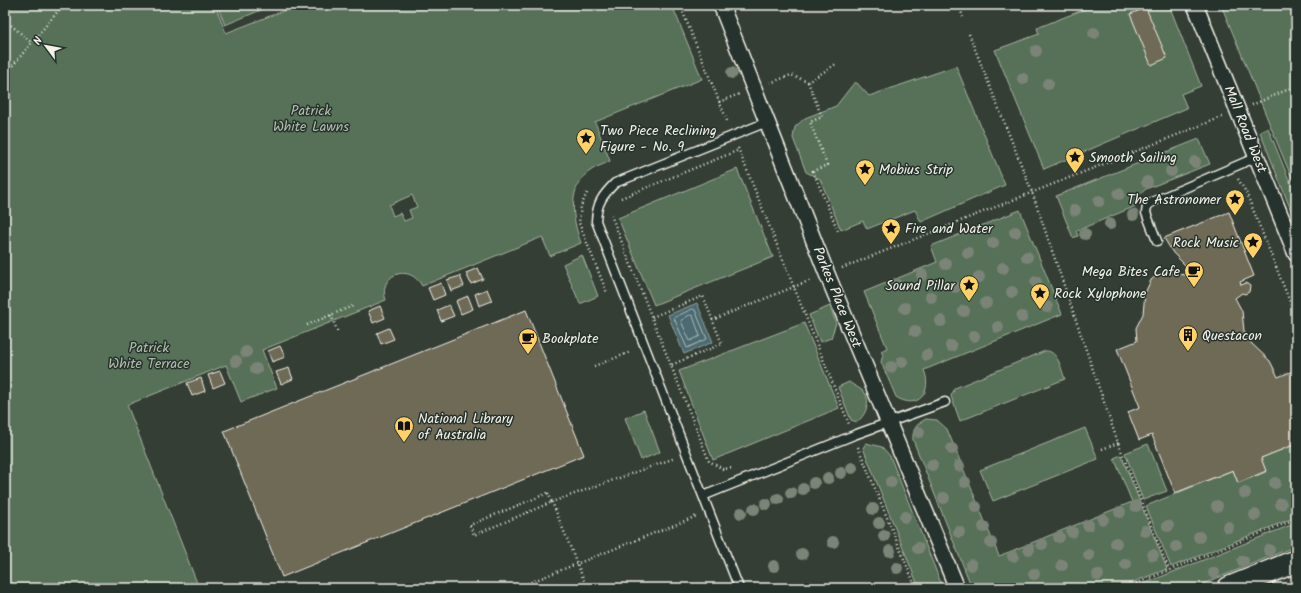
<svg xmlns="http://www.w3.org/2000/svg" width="1301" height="593" viewBox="0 0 1301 593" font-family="Kalam,sans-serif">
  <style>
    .green { fill: #577158; stroke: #a6b1a0; fill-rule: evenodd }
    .water { fill: #4b6a71; stroke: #8fa0a1 }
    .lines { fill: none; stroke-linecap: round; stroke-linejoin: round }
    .shore { stroke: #b0bbb8; stroke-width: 1 }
    .building { fill: #6e6a57; stroke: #f4f1e8 }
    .lane-casing { stroke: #f4f1e8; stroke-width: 11 }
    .street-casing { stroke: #f4f1e8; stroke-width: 18 }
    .secondary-casing { stroke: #f4f1e8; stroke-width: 25 }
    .path { stroke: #f4f1e8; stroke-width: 2.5; stroke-dasharray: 1 3; stroke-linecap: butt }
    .lane { stroke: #26332d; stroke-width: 8 }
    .street { stroke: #26332d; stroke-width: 15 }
    .secondary { stroke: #26332d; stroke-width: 22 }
    .tree { fill: #7b8478 }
    .labels { text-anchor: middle; stroke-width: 3; stroke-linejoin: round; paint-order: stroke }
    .park-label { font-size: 14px; fill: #b5beae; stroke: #26332d }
    .street-label { font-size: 14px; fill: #f4f1e8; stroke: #26332d }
    .poi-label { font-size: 14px; fill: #f4f1e8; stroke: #26332d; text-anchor: start }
  </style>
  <rect width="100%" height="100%" fill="#343e35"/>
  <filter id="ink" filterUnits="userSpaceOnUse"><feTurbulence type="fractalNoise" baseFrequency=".025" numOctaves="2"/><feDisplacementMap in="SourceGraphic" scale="8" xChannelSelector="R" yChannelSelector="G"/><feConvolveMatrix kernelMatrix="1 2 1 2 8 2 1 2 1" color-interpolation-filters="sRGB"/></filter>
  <g filter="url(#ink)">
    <!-- green -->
    <path class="green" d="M 5,5 L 215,5 L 226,33 L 298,5 L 672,5 L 702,79 L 595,122 L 610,161 C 605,164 598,166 593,169 C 566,185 572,219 581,243 L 550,256 L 542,237 L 422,286 C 409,262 377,275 386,300 L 262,350 L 277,388 L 241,402 L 226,365 L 127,405 L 199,588 L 5,588 ZM 412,195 L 417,207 L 409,210 L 412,218 L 404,221 L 400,213 L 393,216 L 389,205 Z
      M 217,5 L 273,5 L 225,25 Z
      M 1084,5 L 1169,5 L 1201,86 L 1181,94 L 1187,108 L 1044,169 L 995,50 L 1039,34 L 1037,28 L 1085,9 Z
      M 1221,5 L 1296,5 L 1296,188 C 1270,127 1247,66 1221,5 Z
      M 956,66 L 1005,185 L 921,222 L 915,210 L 867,229 L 863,221 L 841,230 L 820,179 L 806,172 L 793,138 L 795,127 L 805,118 L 836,106 L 854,83 L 857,83 L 869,96 Z
      M 1268,128 L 1296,197 L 1296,218 L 1294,218 L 1260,132 Z
      M 1199,139 L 1210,164 L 1146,189 L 1139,195 L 1136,206 L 1076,231 L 1078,236 L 1073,238 L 1056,196 Z
      M 737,169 L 773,257 L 654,305 L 618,218 Z
      M 1020,210 L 1062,314 L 924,370 C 933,392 918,411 896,397 L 881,362 L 883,355 L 881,351 L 887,348 L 864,292 L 937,262 L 931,246 Z
      M 582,255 L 598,296 L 580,304 L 563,264 Z
      M 830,306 L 836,323 L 831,338 L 820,342 L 809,315 Z
      M 804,323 L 839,408 L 713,460 L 679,371 Z
      M 1045,351 C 1058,350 1061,369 1065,379 L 960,421 L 951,396 L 955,388 Z
      M 849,382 C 854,386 862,389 865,393 C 871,403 865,416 857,422 L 851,420 L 838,387 Z
      M 644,410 L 660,452 L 641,460 L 625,418 Z
      M 926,419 L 937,420 L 947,429 L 999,556 L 1132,502 L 1114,458 L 1121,455 L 1167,569 L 1118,588 L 972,588 L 913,440 C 912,430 916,424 926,419 Z
      M 1085,428 L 1098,459 L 993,501 L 980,470 Z
      M 866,443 L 882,447 L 890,456 L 943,588 L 919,588 L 863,448 Z
      M 1148,444 L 1167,491 L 1143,500 L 1125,453 Z
      M 1296,444 L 1296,517 L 1171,567 L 1146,506 L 1233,470 L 1238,483 L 1266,472 L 1261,458 Z
      M 1296,523 L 1296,546 L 1193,588 L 1133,588 Z
      M 1296,580 L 1296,588 L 1276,588 Z"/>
    <!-- water -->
    <path class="water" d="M 697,303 L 713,342 L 684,354 L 668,315 Z"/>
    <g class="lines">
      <!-- shore -->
      <path class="shore" d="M 693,309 L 695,310 L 707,339 L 687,348 L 674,318 Z
        M 690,315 L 693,316 L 700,336 L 690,341 L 681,321 Z"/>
    </g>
    <!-- building -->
    <path class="building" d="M 1146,8 L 1167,58 L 1151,65 L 1130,14 Z
      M 1229,212 L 1254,276 L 1240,282 L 1241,285 L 1246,283 L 1250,286 L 1249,292 L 1245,294 L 1242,293 L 1235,298 L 1242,311 L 1244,331 L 1251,343 L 1270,361 L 1278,377 L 1293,371 L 1296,380 L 1296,444 L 1261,458 L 1266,471 L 1238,483 L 1233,470 L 1175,493 L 1152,435 L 1139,440 L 1128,412 L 1140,407 L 1117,349 L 1137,341 L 1136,328 L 1143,314 L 1145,293 L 1151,280 L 1157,275 L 1166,272 L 1185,275 L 1188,268 L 1173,253 L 1164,238 Z
      M 478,268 L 483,279 L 471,284 L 466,273 Z
      M 460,276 L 464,286 L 451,291 L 447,280 Z
      M 441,283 L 445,295 L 433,300 L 428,288 Z
      M 487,289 L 492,301 L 479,306 L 475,294 Z
      M 468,296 L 473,309 L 461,314 L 456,301 Z
      M 449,305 L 454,316 L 441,321 L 437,310 Z
      M 380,306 L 385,318 L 373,323 L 368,311 Z
      M 526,310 L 584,455 L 282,577 L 224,431 Z
      M 389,328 L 394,339 L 381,344 L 377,333 Z
      M 280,346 L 285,357 L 272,362 L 268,351 Z
      M 289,368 L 293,379 L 281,384 L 276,372 Z
      M 220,371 L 225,383 L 213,388 L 208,375 Z
      M 201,378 L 205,391 L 192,396 L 187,383 Z"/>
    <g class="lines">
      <!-- lane casing -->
      <g class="lane-casing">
        <path id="lane" d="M 767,122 L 615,183 C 602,196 597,203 596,221 L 703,496 L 854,435 L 945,402
          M 1157,241 L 1146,213 L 1147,206 L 1152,202 L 1257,157
          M 703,496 L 739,588"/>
      </g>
      <!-- street casing -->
      <g class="street-casing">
        <path id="street" d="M 721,5 L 827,274 L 957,588
          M 1195,5 L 1296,254"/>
      </g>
      <!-- secondary casing -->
      <g class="secondary-casing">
        <path id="secondary" d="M 1229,588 L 1296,561"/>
      </g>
      <!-- path -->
      <path class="path" d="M 680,5 L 728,123
        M 959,5 L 963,17
        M 5,20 L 32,43
        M 969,34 L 1032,192 L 1118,443 L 1169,570
        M 5,75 L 63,5
        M 808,82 L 822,117 L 810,122 L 827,165 L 813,171 L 838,231
        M 770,83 L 791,75 L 808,82 L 836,64
        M 719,102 L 739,94
        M 1252,105 L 1296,86
        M 738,148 L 849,424
        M 1238,179 L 1246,192 L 1296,317
        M 587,193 L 581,206 L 579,223 L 607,293
        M 621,198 L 739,150
        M 611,215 L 709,461 L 723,469 L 733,468
        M 842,268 L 1222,117
        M 331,315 L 338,333
        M 652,317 L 703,296 L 722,344 L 671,365
        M 712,320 L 811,280
        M 307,325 L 355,305
        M 594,366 L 631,352
        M 858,447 L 916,588
        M 1102,449 L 1118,443
        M 548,493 L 552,502 L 474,535 L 470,525 Z
        M 516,588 L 697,516
        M 587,588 L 552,502 L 675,458
        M 1125,588 L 1296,519"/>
      <!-- lane -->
      <use href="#lane" class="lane"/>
      <!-- street -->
      <use href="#street" class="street"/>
      <!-- secondary -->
      <use href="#secondary" class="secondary"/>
    </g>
    <!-- trees -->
    <g class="tree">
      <circle cx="1094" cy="33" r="6"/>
      <circle cx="1036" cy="51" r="6"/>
      <circle cx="732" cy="73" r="6"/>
      <circle cx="1023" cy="79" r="6"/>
      <circle cx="1048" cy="84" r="6"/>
      <circle cx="1195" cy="162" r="6"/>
      <circle cx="1171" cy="171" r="6"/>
      <circle cx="1147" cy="182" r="6"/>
      <circle cx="1119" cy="194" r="6"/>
      <circle cx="1099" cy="201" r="6"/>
      <circle cx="1075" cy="210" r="6"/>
      <circle cx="1133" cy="215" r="6"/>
      <circle cx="1110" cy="224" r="6"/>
      <circle cx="1015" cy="232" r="6"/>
      <circle cx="1085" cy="234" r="6"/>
      <circle cx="993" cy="243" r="6"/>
      <circle cx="968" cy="253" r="6"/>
      <circle cx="1027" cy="257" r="6"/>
      <circle cx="946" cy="264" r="6"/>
      <circle cx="1003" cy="268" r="6"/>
      <circle cx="922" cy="275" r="6"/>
      <circle cx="979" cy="277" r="6"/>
      <circle cx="1036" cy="282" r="6"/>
      <circle cx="896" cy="284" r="6"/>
      <circle cx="955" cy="287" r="6"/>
      <circle cx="1012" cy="292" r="6"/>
      <circle cx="931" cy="297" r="6"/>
      <circle cx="986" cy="303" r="6"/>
      <circle cx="1047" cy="307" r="6"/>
      <circle cx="905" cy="308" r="6"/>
      <circle cx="964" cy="311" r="6"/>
      <circle cx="1022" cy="317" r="6"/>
      <circle cx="941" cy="321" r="6"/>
      <circle cx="998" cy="327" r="6"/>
      <circle cx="915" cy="331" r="6"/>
      <circle cx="974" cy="336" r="6"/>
      <circle cx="951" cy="346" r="6"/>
      <circle cx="246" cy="352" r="6"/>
      <circle cx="927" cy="355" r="6"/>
      <circle cx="236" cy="361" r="6"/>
      <circle cx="902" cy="362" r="6"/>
      <circle cx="891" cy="367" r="6"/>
      <circle cx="256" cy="369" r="6"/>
      <circle cx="919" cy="432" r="6"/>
      <circle cx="952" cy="449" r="6"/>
      <circle cx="932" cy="465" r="6"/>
      <circle cx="959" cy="466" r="6"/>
      <circle cx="852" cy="468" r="6"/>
      <circle cx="841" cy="473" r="6"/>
      <circle cx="828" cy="478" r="6"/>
      <circle cx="891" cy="482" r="6"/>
      <circle cx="965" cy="482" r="6"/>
      <circle cx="814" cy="483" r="6"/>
      <circle cx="1275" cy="483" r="6"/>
      <circle cx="803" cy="489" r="6"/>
      <circle cx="791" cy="493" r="6"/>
      <circle cx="1245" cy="493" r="6"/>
      <circle cx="944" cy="498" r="6"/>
      <circle cx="778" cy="499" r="6"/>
      <circle cx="766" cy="504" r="6"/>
      <circle cx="1281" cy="504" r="6"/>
      <circle cx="1136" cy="506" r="6"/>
      <circle cx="1217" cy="506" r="6"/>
      <circle cx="976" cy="507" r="6"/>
      <circle cx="754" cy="509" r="6"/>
      <circle cx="873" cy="509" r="6"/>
      <circle cx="1120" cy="512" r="6"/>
      <circle cx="741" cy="513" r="6"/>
      <circle cx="1255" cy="515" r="6"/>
      <circle cx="905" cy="517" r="6"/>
      <circle cx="1103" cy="519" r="6"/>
      <circle cx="879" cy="523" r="6"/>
      <circle cx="1088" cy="525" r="6"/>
      <circle cx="1168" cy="526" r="6"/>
      <circle cx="984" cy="527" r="6"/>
      <circle cx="1228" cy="527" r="6"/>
      <circle cx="1145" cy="531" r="6"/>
      <circle cx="959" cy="532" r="6"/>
      <circle cx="1072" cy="532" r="6"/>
      <circle cx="884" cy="536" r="6"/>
      <circle cx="1059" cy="537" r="6"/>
      <circle cx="1199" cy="537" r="6"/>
      <circle cx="833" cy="542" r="6"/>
      <circle cx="991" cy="543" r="6"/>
      <circle cx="1116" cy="543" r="6"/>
      <circle cx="1042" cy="544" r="6"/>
      <circle cx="1176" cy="547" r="6"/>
      <circle cx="918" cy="548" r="6"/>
      <circle cx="1029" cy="549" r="6"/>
      <circle cx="1269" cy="550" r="6"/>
      <circle cx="890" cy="551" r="6"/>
      <circle cx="802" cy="554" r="6"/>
      <circle cx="1089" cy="555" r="6"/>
      <circle cx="1153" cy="555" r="6"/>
      <circle cx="1013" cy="556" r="6"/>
      <circle cx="1243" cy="561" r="6"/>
      <circle cx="1126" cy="564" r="6"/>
      <circle cx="971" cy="565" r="6"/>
      <circle cx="1062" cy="565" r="6"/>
      <circle cx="774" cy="566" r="6"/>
      <circle cx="897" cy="568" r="6"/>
      <circle cx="1214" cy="573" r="6"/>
      <circle cx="1034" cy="574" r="6"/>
      <circle cx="1098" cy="575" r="6"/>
    </g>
  </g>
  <!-- icons -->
  <defs>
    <g id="sight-pin" transform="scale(1)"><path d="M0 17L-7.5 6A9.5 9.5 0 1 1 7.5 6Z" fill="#ffd166" stroke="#26332d"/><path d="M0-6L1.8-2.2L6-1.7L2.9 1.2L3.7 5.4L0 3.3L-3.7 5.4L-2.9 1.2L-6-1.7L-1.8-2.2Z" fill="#111"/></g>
    <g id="cafe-pin" transform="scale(1)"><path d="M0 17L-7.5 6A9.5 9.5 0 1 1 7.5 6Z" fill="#ffd166" stroke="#26332d"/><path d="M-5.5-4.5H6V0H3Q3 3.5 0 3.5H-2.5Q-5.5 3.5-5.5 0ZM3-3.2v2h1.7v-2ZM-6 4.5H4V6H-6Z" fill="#111"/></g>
    <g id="building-pin" transform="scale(1)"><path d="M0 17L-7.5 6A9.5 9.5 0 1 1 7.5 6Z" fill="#ffd166" stroke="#26332d"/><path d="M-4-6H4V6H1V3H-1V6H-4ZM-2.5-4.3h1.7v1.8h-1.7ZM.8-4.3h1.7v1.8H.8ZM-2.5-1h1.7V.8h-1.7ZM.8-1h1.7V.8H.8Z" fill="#111"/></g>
    <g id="library-pin" transform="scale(1)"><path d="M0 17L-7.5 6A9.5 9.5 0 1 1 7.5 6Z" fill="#ffd166" stroke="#26332d"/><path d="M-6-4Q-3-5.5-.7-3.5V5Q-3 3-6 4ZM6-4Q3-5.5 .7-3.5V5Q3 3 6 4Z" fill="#111"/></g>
  </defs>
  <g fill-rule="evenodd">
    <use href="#sight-pin" x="586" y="138"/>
    <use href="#sight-pin" x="1075" y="157"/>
    <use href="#sight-pin" x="865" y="169"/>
    <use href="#sight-pin" x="1235" y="199"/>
    <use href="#sight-pin" x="891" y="228"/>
    <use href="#sight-pin" x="1253" y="242"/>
    <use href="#cafe-pin" x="1194" y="271"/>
    <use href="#sight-pin" x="969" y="285"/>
    <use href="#sight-pin" x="1040" y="293"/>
    <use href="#building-pin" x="1188" y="335"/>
    <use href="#cafe-pin" x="528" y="338"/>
    <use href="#library-pin" x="404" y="426"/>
  </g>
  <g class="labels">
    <!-- park labels -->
    <g class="park-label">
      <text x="311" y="115">Patrick<tspan x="311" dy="16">White Lawns</tspan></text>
      <text x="149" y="352">Patrick<tspan x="149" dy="16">White Terrace</tspan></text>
    </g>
    <!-- street labels -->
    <g class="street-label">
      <text transform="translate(1246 129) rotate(68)" y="5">Mall Road West</text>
      <text transform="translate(838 297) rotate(68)" y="5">Parkes Place West</text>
    </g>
    <!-- poi labels -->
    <g class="poi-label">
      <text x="600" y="135">Two Piece Reclining<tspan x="600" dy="16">Figure - No. 9</tspan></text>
      <text x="1089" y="162">Smooth Sailing</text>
      <text x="879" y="174">Mobius Strip</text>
      <text x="1221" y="204" text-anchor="end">The Astronomer</text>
      <text x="905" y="233">Fire and Water</text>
      <text x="1239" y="247" text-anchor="end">Rock Music</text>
      <text x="1180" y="276" text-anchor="end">Mega Bites Cafe</text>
      <text x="955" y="290" text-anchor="end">Sound Pillar</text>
      <text x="1054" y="298">Rock Xylophone</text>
      <text x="1202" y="340">Questacon</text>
      <text x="542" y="343">Bookplate</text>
      <text x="418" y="423">National Library<tspan x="418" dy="16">of Australia</tspan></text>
    </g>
  </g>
  <!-- margin -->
  <rect width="1301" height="593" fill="none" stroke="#26332d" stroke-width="20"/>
  <rect x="10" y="10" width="1281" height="573" fill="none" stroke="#f4f1e8" stroke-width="1.5" filter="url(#ink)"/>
  <!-- north arrow -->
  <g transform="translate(46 46) rotate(302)" stroke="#26332d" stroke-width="3" paint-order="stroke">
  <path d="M0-3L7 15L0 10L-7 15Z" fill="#f4f1e8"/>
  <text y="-6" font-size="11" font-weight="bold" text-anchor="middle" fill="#f4f1e8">N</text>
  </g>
</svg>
